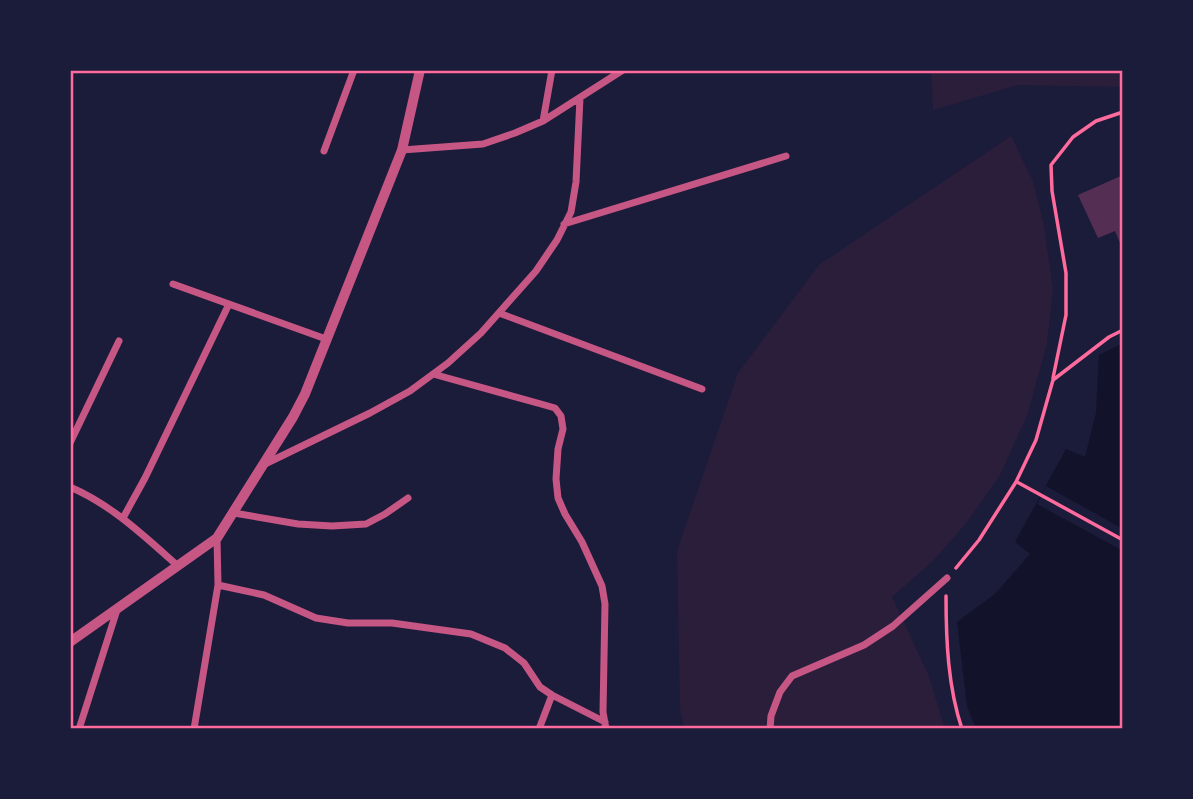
<svg xmlns="http://www.w3.org/2000/svg" width="1193" height="799" viewBox="0 0 1193 799" font-family="Mulish,sans-serif">
  <style>
    .green { fill: #2a1e3b }
    .water { fill: #12122b }
    .pier { fill: #1b1b3a }
    .building { fill: #542f53 }
    .lines { fill: none; stroke-linecap: round; stroke-linejoin: round }
    .path { stroke: #ff6b9d; stroke-width: 3.5 }
    .minor { stroke: #c65784; stroke-width: 7 }
    .tertiary { stroke: #c65784; stroke-width: 10 }
    .neatline { fill: none; stroke: #ff6b9d; stroke-width: 2.5 }
  </style>
  <rect width="100%" height="100%" fill="#1b1b3a"/>
  <!-- green -->
  <path class="green" d="M 931,70 L 1123,70 L 1123,87 L 1018,85 L 933,110 Z
    M 1011,136 L 1033,181 L 1044,226 L 1053,289 L 1047,344 L 1027,416 L 1000,475 L 968,521 L 933,561 L 892,597 L 929,676 L 945,729 L 684,729 L 680,708 L 677,551 L 738,373 L 819,265 Z"/>
  <!-- water -->
  <path class="water" d="M 1123,343 L 1123,729 L 976,729 L 967,706 L 957,622 L 996,593 L 1030,554 L 1015,542 L 1066,449 L 1085,457 L 1096,413 L 1099,355 Z"/>
  <!-- pier -->
  <path class="pier" d="M 1046,486 L 1123,529 L 1123,551 L 1037,504 Z"/>
  <!-- building -->
  <path class="building" d="M 1123,175 L 1123,250 L 1115,231 L 1098,238 L 1078,195 Z"/>
  <g class="lines">
    <!-- path -->
    <path class="path" d="M 1053,378 L 1066,315 L 1066,273 L 1052,191 L 1051,165 L 1073,137 L 1096,121 L 1123,112
      M 1017,482 L 1123,540
      M 956,568 L 979,540 L 1016,482 L 1036,440 L 1053,380 L 1109,337 L 1123,330
      M 946,596 C 946,641 948,687 962,729"/>
    <!-- minor -->
    <path class="minor" d="M 543,121 L 552,70
      M 402,150 L 483,144 L 515,133 L 543,121 L 623,70
      M 324,151 L 354,70
      M 564,224 L 786,156
      M 173,284 L 326,339
      M 499,313 L 702,389
      M 433,374 L 541,404 L 555,408 L 561,416 L 563,429 L 558,449 L 556,479 L 558,498 L 565,514 L 582,542 L 602,586 L 605,604 L 603,712 L 606,729
      M 70,443 L 119,341
      M 265,464 L 370,413 L 410,391 L 448,363 L 481,333 L 536,271 L 557,240 L 571,212 L 576,182 L 580,98
      M 70,487 C 112,505 144,536 178,566
      M 234,513 L 298,524 L 332,526 L 366,524 L 385,514 L 408,498
      M 123,518 L 145,478 L 229,304
      M 218,585 L 264,595 L 316,618 L 348,623 L 392,623 L 471,634 L 505,648 L 524,663 L 540,687 L 552,695 L 605,722
      M 79,729 L 117,610
      M 194,729 L 218,585 L 217,538
      M 539,729 L 552,695
      M 770,729 L 771,716 L 780,692 L 792,676 L 864,645 L 893,626 L 947,578"/>
    <!-- tertiary -->
    <path class="tertiary" d="M 70,642 L 217,538 L 293,417 L 305,394 L 402,150 L 420,70"/>
  </g>
  <!-- border -->
  <rect width="1193" height="799" fill="none" stroke="#1b1b3a" stroke-width="144"/>
  <rect x="72" y="72" width="1049" height="655" class="neatline"/>
</svg>
